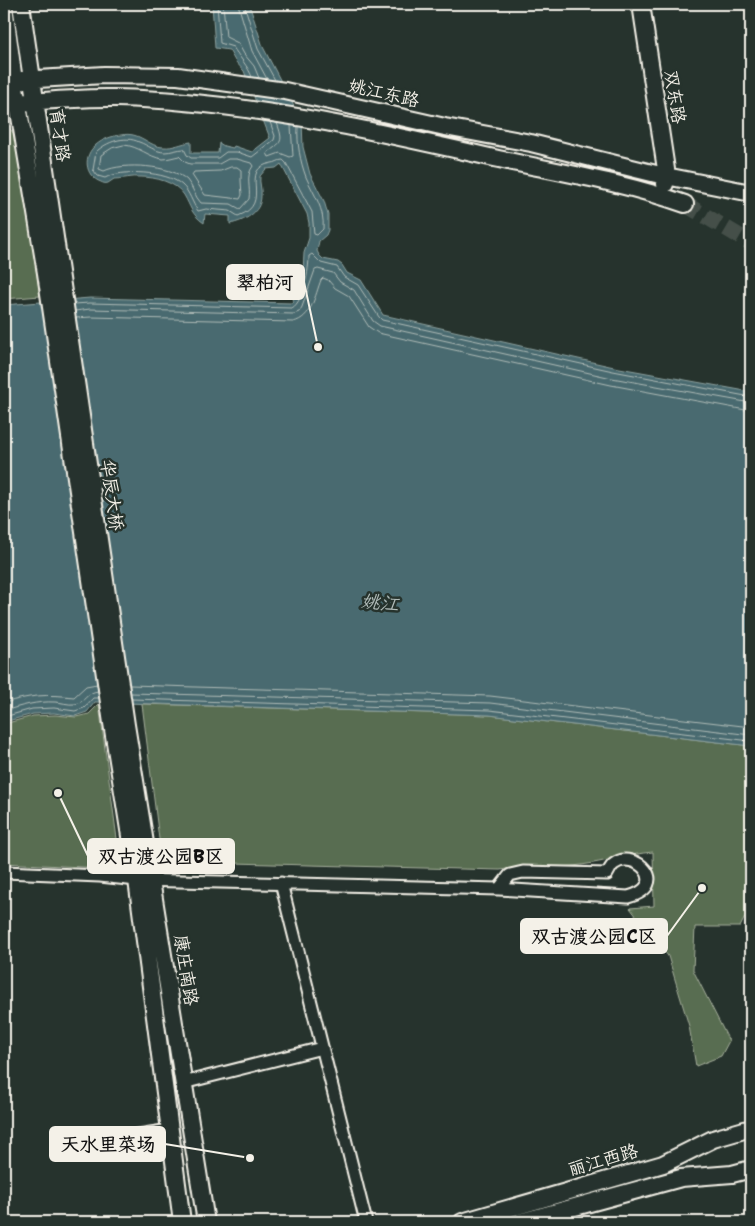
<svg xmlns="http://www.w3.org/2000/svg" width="755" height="1226" viewBox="0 0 755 1226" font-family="'Shantell Sans','LXGW WenKai TC',sans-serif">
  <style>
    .green { fill: #586d51; stroke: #a6af9c }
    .water { fill: #496b6f; stroke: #8da19f }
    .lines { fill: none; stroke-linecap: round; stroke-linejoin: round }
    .shore { stroke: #b0bbb8; stroke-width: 1 }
    .secondary-tunnel { stroke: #455049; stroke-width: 16; stroke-dasharray: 16 8; stroke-linecap: butt }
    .street-casing { stroke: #f4f1e8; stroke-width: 15 }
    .secondary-casing { stroke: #f4f1e8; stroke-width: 20 }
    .street { stroke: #26332d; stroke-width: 11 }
    .secondary { stroke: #26332d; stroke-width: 16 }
    .labels { text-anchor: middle; stroke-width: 5; stroke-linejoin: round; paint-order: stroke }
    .street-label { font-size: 18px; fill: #f4f1e8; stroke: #26332d }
    .water-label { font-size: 19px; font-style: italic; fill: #b0bbb8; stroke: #26332d }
    .leader { fill: none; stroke: #f4f1e8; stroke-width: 2 }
    .callout-dot { fill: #f4f1e8; stroke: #26332d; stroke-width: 2 }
    .callout { fill: #f4f1e8; stroke: #f4f1e8; stroke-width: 2 }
    .callout-label { font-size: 19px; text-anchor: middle; font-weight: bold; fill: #111 }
  </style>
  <rect width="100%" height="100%" fill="#26332d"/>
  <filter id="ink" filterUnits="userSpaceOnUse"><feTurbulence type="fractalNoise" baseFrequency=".02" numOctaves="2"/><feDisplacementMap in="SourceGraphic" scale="10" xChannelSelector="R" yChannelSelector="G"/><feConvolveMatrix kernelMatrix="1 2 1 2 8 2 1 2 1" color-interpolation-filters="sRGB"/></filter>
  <g filter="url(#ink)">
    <!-- green -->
    <path class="green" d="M 4,121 L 17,138 L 40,296 L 4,299 Z
      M 99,704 L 121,869 L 4,863 L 4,724 L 33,716 L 55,715 L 76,717 L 89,714 Z
      M 142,704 L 489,715 L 751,746 L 751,917 L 745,917 L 740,927 L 695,927 L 693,970 L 729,1041 L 721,1056 L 696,1066 L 689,1026 L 668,956 L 630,908 L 654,906 L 653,852 C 628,854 605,862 581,865 C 554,869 528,865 500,870 L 195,862 L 164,855 L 159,839 Z"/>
    <!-- water -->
    <path class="water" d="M 212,4 L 249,4 L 263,47 L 302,122 L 303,147 L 310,174 L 324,201 L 328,215 L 328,230 L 326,235 L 319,241 L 317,251 L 319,255 L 323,259 L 338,262 L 342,265 L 347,273 L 361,280 L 383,315 L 614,367 L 751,392 L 751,746 L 489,715 L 95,702 L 87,712 L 75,716 L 54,713 L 33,714 L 4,722 L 4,305 L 90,298 L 292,303 L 303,272 L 304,253 L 309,238 L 309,223 L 307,214 L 281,164 L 276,168 L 266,169 L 260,176 C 259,183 262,189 261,196 C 261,213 244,221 230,224 L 230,216 L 205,214 L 204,223 C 191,214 191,207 184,195 C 176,182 155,177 141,177 C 132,176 123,179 114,179 C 112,180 110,182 108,183 C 105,184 103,183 101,182 C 84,176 83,155 96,145 C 103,139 112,136 121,135 C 141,131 148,147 164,147 C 173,148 182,143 191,142 L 191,153 L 218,153 L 219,143 L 224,146 L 233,148 L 234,146 L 252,152 L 270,138 L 244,71 L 235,61 L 229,50 L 215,48 Z"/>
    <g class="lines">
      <!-- shore -->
      <path class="shore" d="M 217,4 L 220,43 L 233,47 C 239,57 248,66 252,77
        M 223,4 L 226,37 L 238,43 L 244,54 L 254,66 L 259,78
        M 238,4 L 252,51 L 267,79
        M 244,4 L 258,49 L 275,80
        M 270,122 L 275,136 L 274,140 L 252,157 L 237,152 L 226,152 L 218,158 L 191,158 L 187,155 L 184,149 C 178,149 171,152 165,152 C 155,152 148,145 139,142 C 125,135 106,142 96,152 L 93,170 L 98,176 L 105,178 C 121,169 167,171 182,185 C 190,192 192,203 198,211 L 206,209 L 230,211 L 238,216 C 275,203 236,169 272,163 C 276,163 278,160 283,160 L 286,163 L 312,212 L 314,234 L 317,235 L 323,229 C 325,209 314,195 306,177 C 300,161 297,144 298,127
        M 277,123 C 284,142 282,142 267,153 L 269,157 L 280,153 L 290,157 L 293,156 L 291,126
        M 124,145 C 139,146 148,157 163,159 C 168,159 174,157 179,156 L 185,162 L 190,164 L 219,164 L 228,159 L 237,159 L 251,163 L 253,166 C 245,177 251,187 249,199 L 240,209 L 231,204 L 201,203 C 195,197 193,187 187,180 C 171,165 123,162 104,171 L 99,169 L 101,155 L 112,148 Z
        M 231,167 L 237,167 L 241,170 L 241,181 L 242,195 L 240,199 L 205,195 L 192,175 L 194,172 L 220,171 Z
        M 74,304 L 90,303 L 292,308 C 304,301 309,269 309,256 L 312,254 L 321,263 L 337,267 L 344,277 L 358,285 L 379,317 L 382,320 L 613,371 L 751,397
        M 75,311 L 90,309 L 294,314 L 299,312 L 302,307 L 315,270 L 318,269 L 333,273 L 340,282 L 354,290 L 373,321 L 380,326 L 612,378 L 751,403
        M 76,318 L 91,317 L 293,322 C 312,318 315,295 321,280 L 323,278 L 328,280 L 335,288 L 349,296 L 369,327 L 378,333 L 611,385 L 751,411
        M 130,685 L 490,696 L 751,727
        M 131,693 L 490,703 L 751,735
        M 132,699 L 489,710 L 751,741
        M 4,703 C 31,695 46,694 74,697 L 86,686 L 97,684
        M 4,711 C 21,706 37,701 55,702 C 61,702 68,705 75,704 C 85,703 86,692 98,691
        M 4,717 L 32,709 L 54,708 L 75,711 L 84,708 L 93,698 L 99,698"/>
      <!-- secondary-tunnel -->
      <path class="secondary-tunnel" d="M 685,204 L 751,243"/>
      <!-- street casing -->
      <g class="street-casing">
        <path id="street" d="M 4,872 L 100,876 L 137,880 L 499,889 L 628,897 C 673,885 634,848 614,864 C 611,866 609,871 607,874 L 523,872 L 510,875 L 499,889
          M 281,883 L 366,1222
          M 183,1083 L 322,1048
          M 86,1143 L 170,1130"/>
      </g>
      <!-- secondary casing -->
      <g class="secondary-casing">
        <path id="secondary" d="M 21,4 L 126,725 L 206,1222
          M 641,4 L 667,176 L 665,184
          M 4,6 L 14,81 L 46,273 L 112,723 L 137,880 L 182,1222
          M 21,80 L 104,75 L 178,76 L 285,91 L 445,127 L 531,143 L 656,174 L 751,193
          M 4,104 C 41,101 79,97 117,98 C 244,101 370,130 494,158 C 558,172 623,182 685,204
          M 462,1222 L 663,1164 L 713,1139 L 751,1128
          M 520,1222 L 681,1178 L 732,1174 L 751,1169"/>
      </g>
      <!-- street -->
      <use href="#street" class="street"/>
      <!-- secondary -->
      <use href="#secondary" class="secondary"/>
    </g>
  </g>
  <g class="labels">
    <!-- street labels -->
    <g class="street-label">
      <text transform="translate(384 93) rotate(13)" y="6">姚江东路</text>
      <text transform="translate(675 97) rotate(81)" y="6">双东路</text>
      <text transform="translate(60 135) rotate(82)" y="6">育才路</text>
      <text transform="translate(112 495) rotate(82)" y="6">华辰大桥</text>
      <text transform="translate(186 970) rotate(81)" y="6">康庄南路</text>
      <text transform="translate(603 1160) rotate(-16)" y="6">丽江西路</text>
    </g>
    <!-- water labels -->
    <g class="water-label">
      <text transform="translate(380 602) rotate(6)" y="7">姚江</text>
    </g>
  </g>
  <!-- callouts -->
  <path class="leader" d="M318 347L304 282M58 793L88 856M702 888L667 936M250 1158L165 1144"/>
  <g class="callout-dot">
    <circle cx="318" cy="347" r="5"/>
    <circle cx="58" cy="793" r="5"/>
    <circle cx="702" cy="888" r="5"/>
    <circle cx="250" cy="1158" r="5"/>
  </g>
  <g class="callout">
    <rect x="227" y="265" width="77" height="34" rx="5"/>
    <rect x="88" y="839" width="146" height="34" rx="5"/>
    <rect x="521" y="919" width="146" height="34" rx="5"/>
    <rect x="50" y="1127" width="115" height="34" rx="5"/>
  </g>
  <g class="callout-label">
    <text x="265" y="289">翠柏河</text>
    <text x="161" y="863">双古渡公园B区</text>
    <text x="594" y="943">双古渡公园C区</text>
    <text x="108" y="1151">天水里菜场</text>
  </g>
  <!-- margin -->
  <rect width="755" height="1226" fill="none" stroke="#26332d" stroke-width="20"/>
  <rect x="10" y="10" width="735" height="1206" fill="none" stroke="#f4f1e8" stroke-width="2" filter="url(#ink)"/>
</svg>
